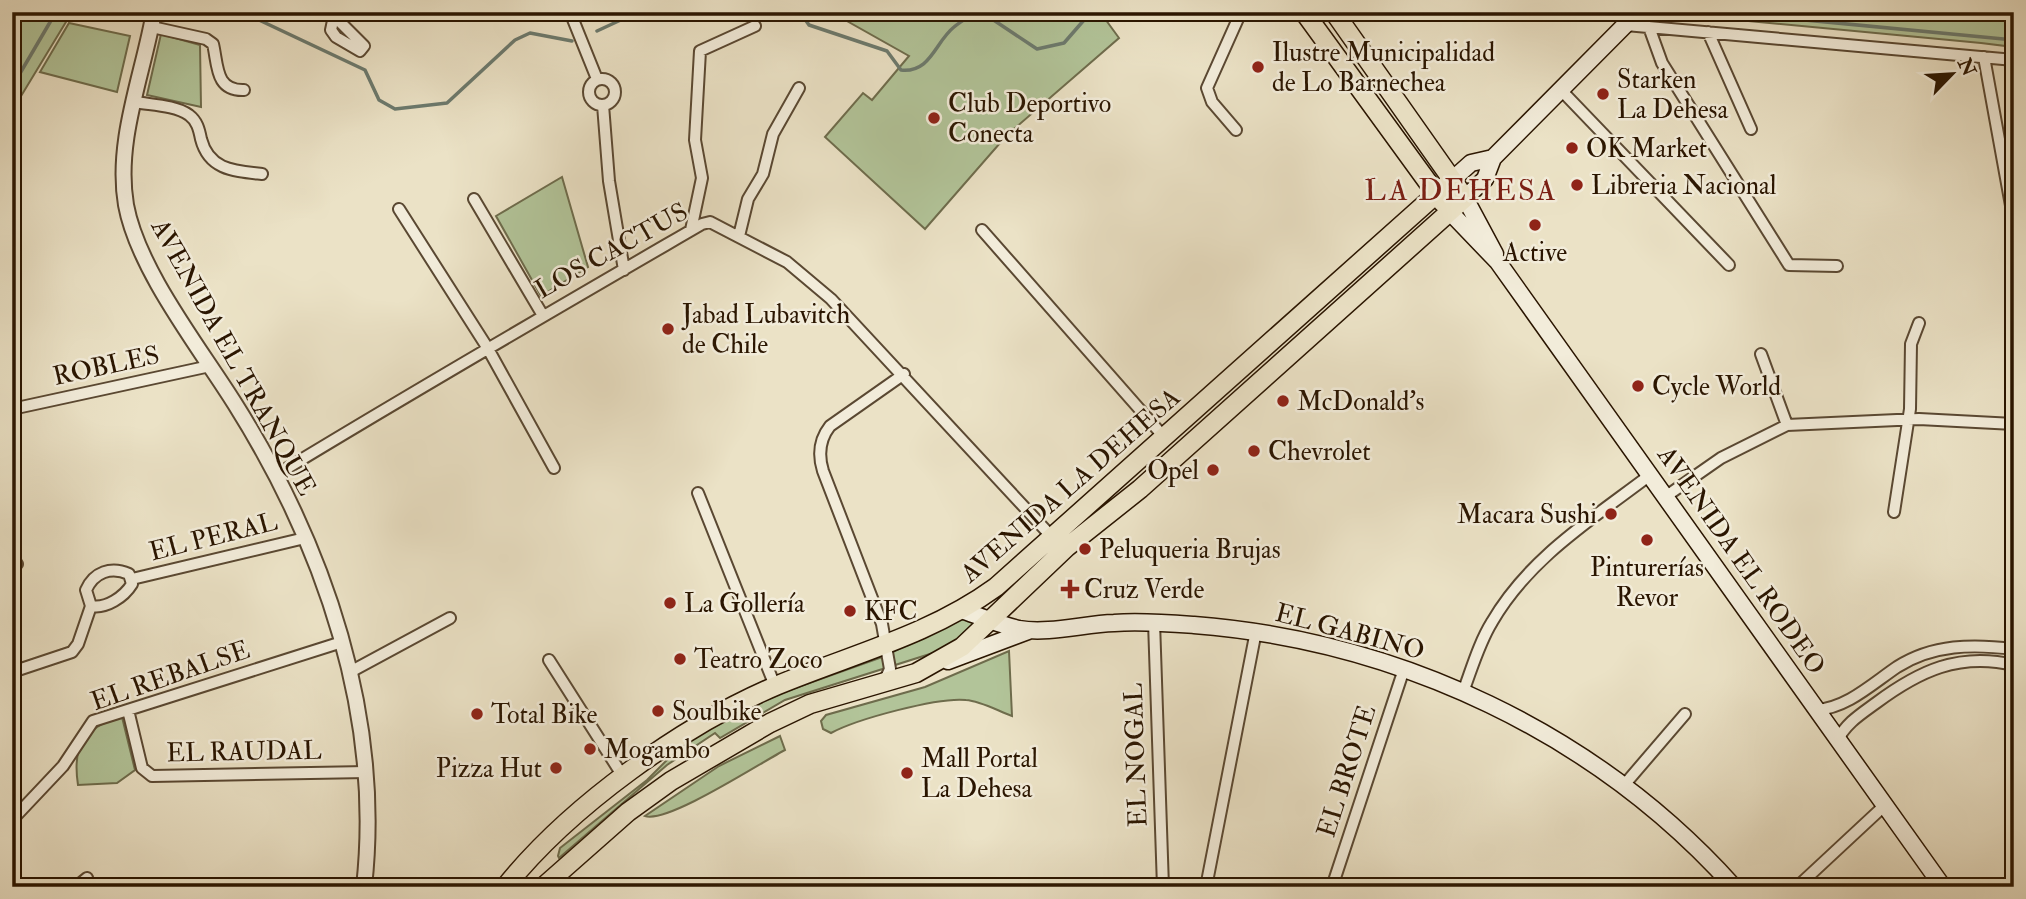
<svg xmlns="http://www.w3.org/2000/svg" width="2026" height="899" viewBox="0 0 2026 899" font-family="'IM FELL Double Pica',serif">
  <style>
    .green { fill: #b2c499; stroke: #6e6c4c; stroke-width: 2 }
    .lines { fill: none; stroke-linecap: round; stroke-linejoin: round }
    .stream { stroke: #6c7a6e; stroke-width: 3.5 }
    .minor-casing { stroke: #5a4832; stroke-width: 14 }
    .tertiary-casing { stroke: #5a4832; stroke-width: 18 }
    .secondary-casing { stroke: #2a1500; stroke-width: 19 }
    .primary-casing { stroke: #2a1500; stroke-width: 21 }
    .minor { stroke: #f2ecda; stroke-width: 10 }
    .tertiary { stroke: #f2ecda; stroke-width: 14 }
    .secondary { stroke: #f2ecda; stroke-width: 16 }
    .primary { stroke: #ebe2c6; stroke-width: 18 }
    .poi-dot { fill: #8f2418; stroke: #f2ecda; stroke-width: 2.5 }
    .labels { text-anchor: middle; stroke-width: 5; stroke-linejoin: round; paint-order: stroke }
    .poi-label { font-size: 26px; fill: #2a1500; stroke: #f2ecda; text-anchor: start }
    .street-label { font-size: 26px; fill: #2a1500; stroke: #f2ecda }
    .quarter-label { font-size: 30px; letter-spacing: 2px; fill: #7a1f14; stroke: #f2ecda }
  </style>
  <rect width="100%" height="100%" fill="#ebe2c6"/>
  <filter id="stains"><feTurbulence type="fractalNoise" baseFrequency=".00286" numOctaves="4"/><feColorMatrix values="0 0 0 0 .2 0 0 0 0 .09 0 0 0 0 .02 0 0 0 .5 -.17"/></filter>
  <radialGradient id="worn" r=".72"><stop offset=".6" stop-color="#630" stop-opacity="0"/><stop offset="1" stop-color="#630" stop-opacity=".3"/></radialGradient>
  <!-- green -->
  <path class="green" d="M 12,12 L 72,12 L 12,111 Z
    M 831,12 L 1100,12 L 1119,38 L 1007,135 L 925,229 L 825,137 L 863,93 L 872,100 L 909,56 Z
    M 1653,12 L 2014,12 L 2014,47 L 1981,43 Z
    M 69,23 L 130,36 L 117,92 L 40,72 Z
    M 161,34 L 200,45 L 201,107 L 147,95 Z
    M 562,177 L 588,267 L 541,296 L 496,216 Z
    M 964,615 L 983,619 L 955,646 L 785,700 L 720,738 L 715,733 L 667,765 L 559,858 L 558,856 L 560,848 L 647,780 L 682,745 L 735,714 L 784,692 L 885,656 Z
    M 1009,651 L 1012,716 C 998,711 981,701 966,700 C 938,697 857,719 831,733 L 823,729 L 821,721 L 826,715 L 925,687 Z
    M 122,717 L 135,770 L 117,783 L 78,785 C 72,746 83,727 122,717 Z
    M 780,736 L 785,750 C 760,763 667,824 645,816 L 719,766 Z"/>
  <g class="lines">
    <!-- stream -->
    <path class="stream" d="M 242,12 L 365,70 L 379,100 L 395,109 L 447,103 L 515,40 L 530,33 L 572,41
      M 800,12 L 809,25 L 887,51 L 901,70 C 931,73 935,42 954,27 C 960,22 967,18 973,14 L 992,19 L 1037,49 L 1064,43 L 1091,12
      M 1722,12 L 2014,40
      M 597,31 L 625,18 L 651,12
      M 12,87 L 56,12"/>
    <!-- minor casing -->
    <g class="minor-casing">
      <path id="minor" d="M 330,12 L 364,46 L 360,51 L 336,37 L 331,30 L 334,16
        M 458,12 L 460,15
        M 570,12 L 597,79
        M 1626,25 L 2014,60
        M 152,27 L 206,39 L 213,44 C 218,65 215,91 244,90
        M 1649,27 L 1662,63 L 1789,265 L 1837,266
        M 1708,32 L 1751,129
        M 1984,57 L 2014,222
        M589 92a13 13 0 1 1 26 0a13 13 0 1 1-26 0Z
        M 1561,90 L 1729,265
        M 135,102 C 151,105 175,105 189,115 C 197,121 199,129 201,139 C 209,170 234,171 262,174
        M 603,105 L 609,181 L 624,270
        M 1236,130 L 1212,102 L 1207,88 L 1241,12
        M 474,199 L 542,314
        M 399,209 L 487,347 L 554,468
        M 691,230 L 702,178 L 695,140 L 700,51 L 755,26
        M 982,230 L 1164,437
        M 739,236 L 748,199 L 763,174 L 773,134 L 799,88
        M 1761,354 L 1787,425
        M 12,409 L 210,366
        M 276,475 C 417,389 559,307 702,224 L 710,222 L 787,262 L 831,299 L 1052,537
        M 698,493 L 775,686
        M 1665,497 L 1721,458 L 1787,425 L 1919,419 L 2014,424
        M 1894,512 L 1910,409 L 1911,344 L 1919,323
        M 12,566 L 17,564
        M 132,579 L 305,538
        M 1154,622 L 1163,887
        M 549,660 L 624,778
        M 12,672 L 72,652 L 78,644 L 91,606 L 86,590 C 94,572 111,566 129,574 L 132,584 C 124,597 106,609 91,606
        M 350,672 L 450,618
        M 883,684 L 890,669 L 882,624 L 823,471 C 818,455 819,440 830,426 L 904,374
        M 1463,692 C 1472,668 1479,643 1492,622 C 1529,558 1592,519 1650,475
        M 128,710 L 142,768 L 152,776 L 367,772
        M 1816,710 C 1847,708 1872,684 1897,667 C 1933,644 1973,644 2014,649
        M 1837,741 C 1846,723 1861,714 1876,703 C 1919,671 1959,652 2014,665
        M 1625,784 L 1685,714
        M 12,820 L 63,766 L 93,721 L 342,642
        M 76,887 L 87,878
        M 1206,887 L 1256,631
        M 1332,887 L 1404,669
        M 1797,887 L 1884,806"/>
    </g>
    <!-- tertiary casing -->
    <g class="tertiary-casing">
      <path id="tertiary" d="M 154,12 C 143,75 115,141 126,205 C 138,270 200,348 235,404 C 325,547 383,717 364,887"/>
    </g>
    <!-- secondary casing -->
    <g class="secondary-casing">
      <path id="secondary" d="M 1452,180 L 1471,163 L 1493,158
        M 1449,211 L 1498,262 L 1943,887
        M 1495,254 L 1465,198 L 1485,179 L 1493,158 L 1638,12
        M 964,611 C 982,617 1001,625 1019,629 C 1049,634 1084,624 1114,623 C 1141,621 1167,623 1194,625 C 1399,641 1596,733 1734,887
        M 948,661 L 1028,631"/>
    </g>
    <!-- primary casing -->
    <g class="primary-casing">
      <path id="primary" d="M 1304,12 L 1443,203
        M 505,887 C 570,806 683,725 778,685 C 853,654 930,635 996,587 L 1452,180
        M 543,887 L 628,812 L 671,781 L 770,723 L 810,704 L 916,673 L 962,647 L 1067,547 L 1140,489 L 1465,198 L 1334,12"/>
    </g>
    <!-- minor -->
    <use href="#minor" class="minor"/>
    <!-- tertiary -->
    <use href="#tertiary" class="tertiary"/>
    <!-- secondary -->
    <use href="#secondary" class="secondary"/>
    <!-- primary -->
    <use href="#primary" class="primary"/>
  </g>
  <!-- markers -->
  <g class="poi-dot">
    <circle cx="1258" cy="67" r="7"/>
    <circle cx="1603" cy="94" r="7"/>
    <circle cx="934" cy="118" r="7"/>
    <circle cx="1572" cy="148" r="7"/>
    <circle cx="1577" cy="185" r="7"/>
    <circle cx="1535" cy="225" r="7"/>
    <circle cx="668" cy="329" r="7"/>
    <circle cx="1638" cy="386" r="7"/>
    <circle cx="1283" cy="401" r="7"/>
    <circle cx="1254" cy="451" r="7"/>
    <circle cx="1213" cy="470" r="7"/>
    <circle cx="1611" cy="514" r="7"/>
    <circle cx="1647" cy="540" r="7"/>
    <circle cx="1085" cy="549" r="7"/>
    <path d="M1066.5 578.5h7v7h7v7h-7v7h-7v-7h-7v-7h7z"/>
    <circle cx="670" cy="603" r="7"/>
    <circle cx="850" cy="611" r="7"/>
    <circle cx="680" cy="659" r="7"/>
    <circle cx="658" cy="711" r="7"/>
    <circle cx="477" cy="714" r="7"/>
    <circle cx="590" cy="749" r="7"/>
    <circle cx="556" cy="768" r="7"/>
    <circle cx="907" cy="773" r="7"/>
  </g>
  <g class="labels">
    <!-- poi labels -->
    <g class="poi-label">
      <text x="1272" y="61">Ilustre Municipalidad<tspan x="1272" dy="30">de Lo Barnechea</tspan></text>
      <text x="1617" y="88">Starken<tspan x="1617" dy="30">La Dehesa</tspan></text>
      <text x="948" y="112">Club Deportivo<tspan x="948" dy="30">Conecta</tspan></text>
      <text x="1586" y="157">OK Market</text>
      <text x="1591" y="194">Libreria Nacional</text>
      <text x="1535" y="261" text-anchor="middle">Active</text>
      <text x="682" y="323">Jabad Lubavitch<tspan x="682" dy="30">de Chile</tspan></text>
      <text x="1652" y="395">Cycle World</text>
      <text x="1297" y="410">McDonald's</text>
      <text x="1268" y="460">Chevrolet</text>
      <text x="1199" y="479" text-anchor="end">Opel</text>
      <text x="1597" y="523" text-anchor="end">Macara Sushi</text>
      <text x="1099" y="558">Peluqueria Brujas</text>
      <text x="1647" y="576" text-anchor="middle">Pinturerías<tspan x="1647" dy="30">Revor</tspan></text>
      <text x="1084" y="598">Cruz Verde</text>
      <text x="684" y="612">La Gollería</text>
      <text x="864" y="620">KFC</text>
      <text x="694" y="668">Teatro Zoco</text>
      <text x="672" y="720">Soulbike</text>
      <text x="491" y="723">Total Bike</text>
      <text x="604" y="758">Mogambo</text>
      <text x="921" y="767">Mall Portal<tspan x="921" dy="30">La Dehesa</tspan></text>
      <text x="542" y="777" text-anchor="end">Pizza Hut</text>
    </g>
    <!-- street labels -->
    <g class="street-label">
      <text transform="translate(611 250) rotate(-29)" y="9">LOS CACTUS</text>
      <text transform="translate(234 357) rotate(61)" y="9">AVENIDA EL TRANQUE</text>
      <text transform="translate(106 365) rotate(-12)" y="9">ROBLES</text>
      <text transform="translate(1070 485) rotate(-41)" y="9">AVENIDA LA DEHESA</text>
      <text transform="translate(213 536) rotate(-14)" y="9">EL PERAL</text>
      <text transform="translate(1742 560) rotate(55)" y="9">AVENIDA EL RODEO</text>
      <text transform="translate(1350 631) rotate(15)" y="9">EL GABINO</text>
      <text transform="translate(170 675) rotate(-19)" y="9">EL REBALSE</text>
      <text transform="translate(244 751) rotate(-1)" y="9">EL RAUDAL</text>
      <text transform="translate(1135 755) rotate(-92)" y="9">EL NOGAL</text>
      <text transform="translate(1346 771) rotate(-72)" y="9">EL BROTE</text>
    </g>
    <!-- quarter labels -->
    <g class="quarter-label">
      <text x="1461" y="200">LA DEHESA</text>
    </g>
  </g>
  <!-- margin -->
  <rect width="2026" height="899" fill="none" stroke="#ebe2c6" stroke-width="42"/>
  <rect x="14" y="14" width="1998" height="871" fill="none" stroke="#2a1500" stroke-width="3.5"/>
  <rect x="21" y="21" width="1984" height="857" fill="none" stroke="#2a1500" stroke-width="2"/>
  <!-- north arrow -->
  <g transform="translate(1952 74) rotate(65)" stroke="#f2ecda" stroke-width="5" paint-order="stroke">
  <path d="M0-5L12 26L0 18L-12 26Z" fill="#2a1500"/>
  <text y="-10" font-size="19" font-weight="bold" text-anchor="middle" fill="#2a1500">N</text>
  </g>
  <rect width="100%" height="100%" filter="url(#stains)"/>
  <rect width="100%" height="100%" fill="url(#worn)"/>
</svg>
